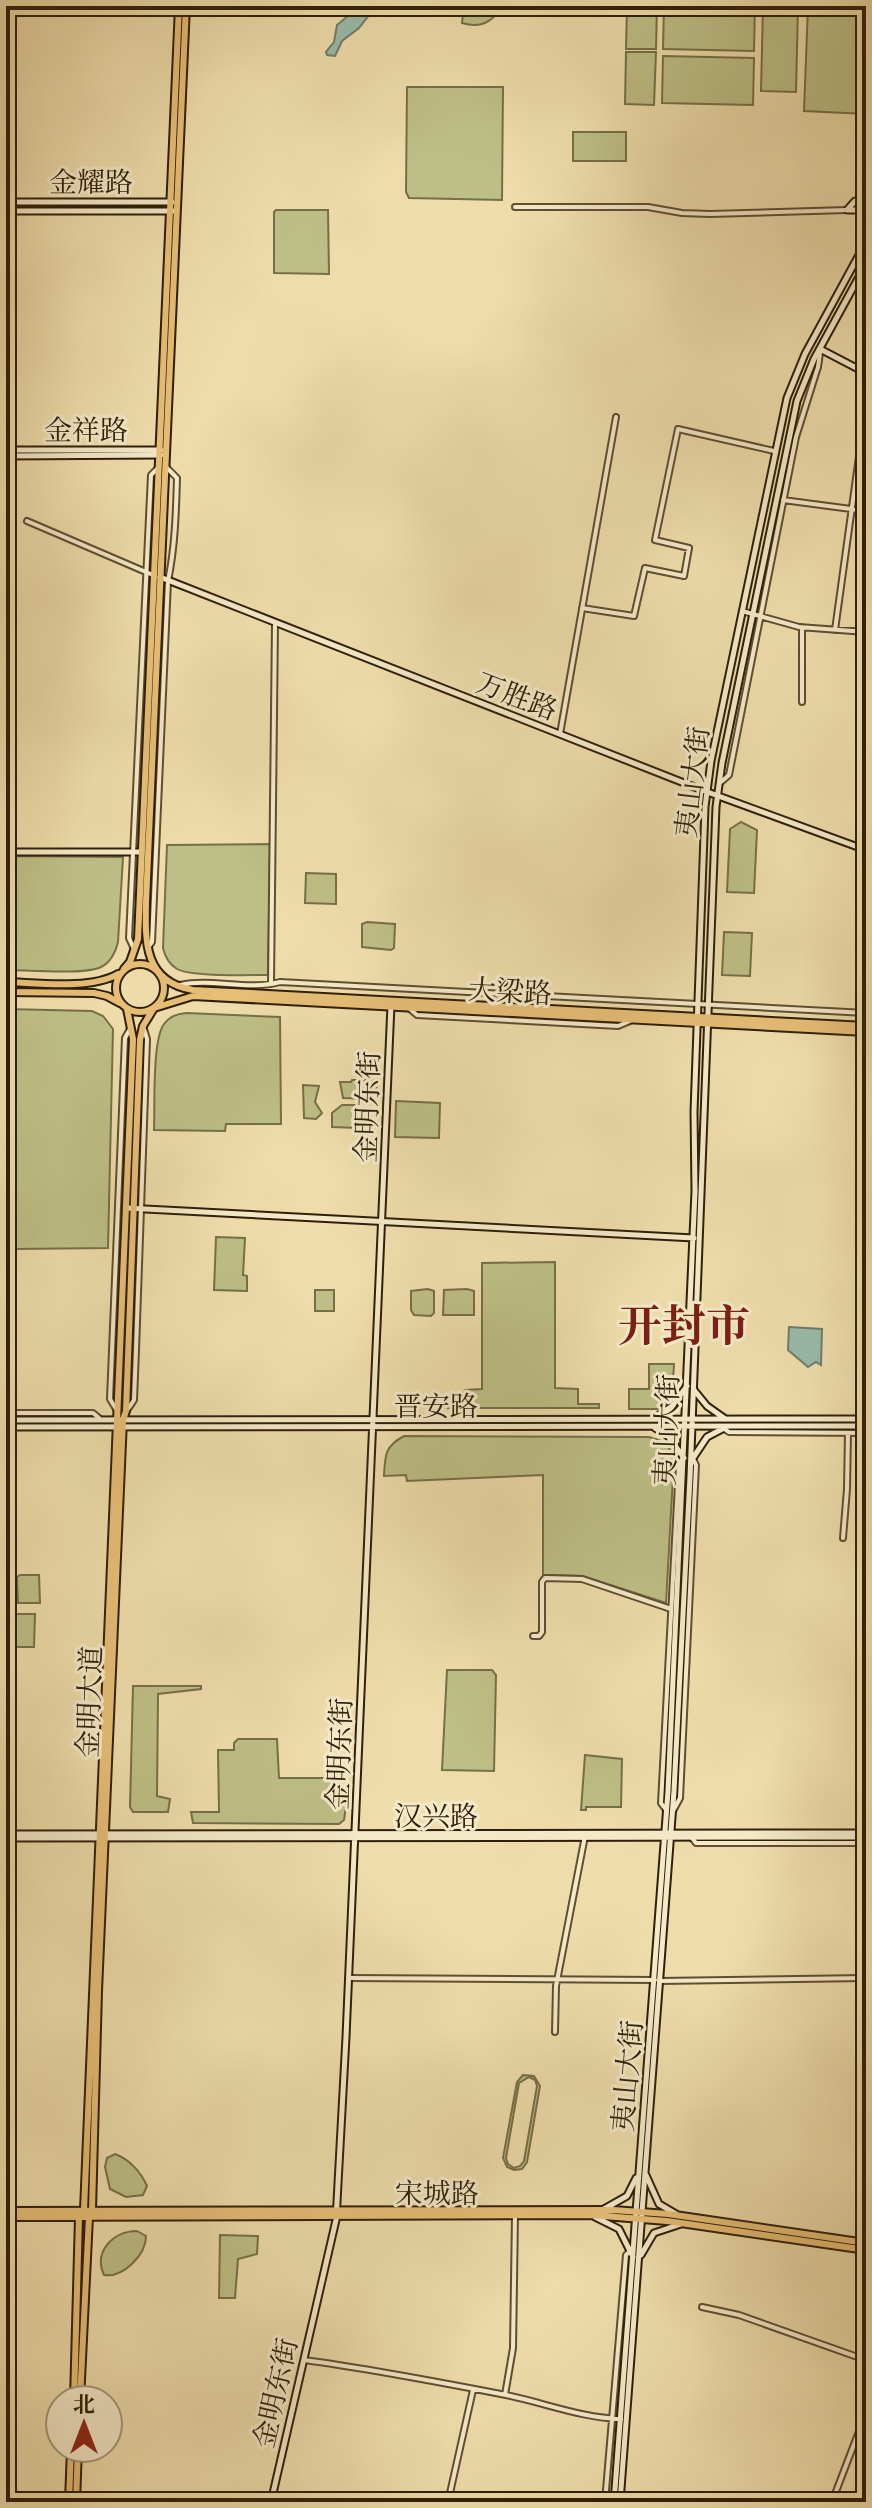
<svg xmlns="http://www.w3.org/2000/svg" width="872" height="2508" viewBox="0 0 872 2508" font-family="'IM FELL Double Pica','Noto Serif SC',serif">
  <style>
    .green { fill: #bdbf86; stroke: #766f47; stroke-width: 2; fill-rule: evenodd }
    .water { fill: #99bbab; stroke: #6f7d6a; stroke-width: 2 }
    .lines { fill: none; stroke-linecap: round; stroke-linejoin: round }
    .street-casing { stroke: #5f4e31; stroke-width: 8 }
    .secondary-casing { stroke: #2f1f08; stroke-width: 9 }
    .primary-casing { stroke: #2f1f08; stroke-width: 10 }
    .street { stroke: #f4e9c8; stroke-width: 4 }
    .secondary { stroke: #f4e9c8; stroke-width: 5 }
    .primary { stroke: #e7be76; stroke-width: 6 }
    .labels { text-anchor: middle; stroke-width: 6; stroke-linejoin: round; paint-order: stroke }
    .street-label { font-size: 28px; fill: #2f1f08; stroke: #f4e9c8 }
    .town-label { font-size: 44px; font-weight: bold; fill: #7a1f14; stroke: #f4e9c8 }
  </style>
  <rect width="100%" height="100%" fill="#eeddab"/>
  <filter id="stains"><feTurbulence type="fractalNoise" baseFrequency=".0025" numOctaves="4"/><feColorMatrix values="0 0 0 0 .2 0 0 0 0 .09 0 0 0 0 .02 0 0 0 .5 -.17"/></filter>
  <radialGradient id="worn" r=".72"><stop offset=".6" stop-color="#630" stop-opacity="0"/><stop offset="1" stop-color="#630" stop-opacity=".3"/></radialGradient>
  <!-- green -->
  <path class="green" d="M 464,6 L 503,6 C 492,22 481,29 462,23 Z
    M 627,6 L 657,6 L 656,49 L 626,49 Z
    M 664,6 L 755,6 L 754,51 L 663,49 Z
    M 763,6 L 798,6 L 796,92 L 761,91 Z
    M 808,6 L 866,6 L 866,114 L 804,111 Z
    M 626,52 L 656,52 L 654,105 L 625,104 Z
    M 663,56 L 754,58 L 753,105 L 662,103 Z
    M 407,87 L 503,87 L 502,200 L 409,198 L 406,192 Z
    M 573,132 L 626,132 L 626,161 L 573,161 Z
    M 276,210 L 328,210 L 329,274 L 274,273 L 274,212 Z
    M 741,822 L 757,830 L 754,893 L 727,892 L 730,829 Z
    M 270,844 L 268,975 C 249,975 191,977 177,969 C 169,964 165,957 163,948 L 167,845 Z
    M 6,856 L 123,857 L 118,942 C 116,952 110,963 101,967 C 86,975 26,970 6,970 Z
    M 306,873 L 336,874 L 336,904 L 305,903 Z
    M 367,922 L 395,924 L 394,948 L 391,950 L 362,947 L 362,924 Z
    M 724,932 L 752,933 L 750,976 L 722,975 Z
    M 6,1009 L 92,1011 L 103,1016 L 113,1029 L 108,1248 L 16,1249 L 16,1231 L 6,1231 L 6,1186 L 15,1186 L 6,1165 Z
    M 186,1013 L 280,1017 L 281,1124 L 226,1124 L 225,1131 L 154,1130 C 155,1107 152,1040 164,1024 C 170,1016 177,1014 186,1013 Z
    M 352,1080 L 377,1080 L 376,1092 L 369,1092 L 368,1099 L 343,1098 L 340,1082 L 351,1082 Z
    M 303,1085 L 319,1086 L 315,1102 L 322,1113 L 316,1119 L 304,1118 Z
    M 396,1101 L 440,1103 L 439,1138 L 395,1137 Z
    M 342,1105 L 359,1105 L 358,1128 L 332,1127 L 332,1113 Z
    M 216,1237 L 245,1238 L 243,1275 L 247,1276 L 247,1291 L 214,1290 Z
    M 555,1262 L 555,1388 L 578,1389 L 578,1404 L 599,1404 L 599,1408 L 448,1408 L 450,1400 L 462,1399 L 465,1390 L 482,1389 L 482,1263 Z
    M 428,1289 L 434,1291 L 434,1313 L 431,1316 L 414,1315 L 411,1310 L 411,1291 Z
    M 467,1289 L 474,1291 L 474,1315 L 443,1315 L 444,1290 Z
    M 315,1290 L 334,1290 L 334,1311 L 315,1311 Z
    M 649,1364 L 674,1364 L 672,1397 L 660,1409 L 629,1409 L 629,1389 L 649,1389 Z
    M 404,1436 L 649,1437 L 661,1441 L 673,1452 L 674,1458 L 666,1603 L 583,1576 L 543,1575 L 543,1475 L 407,1481 L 406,1475 L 384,1476 C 385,1455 385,1446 404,1436 Z
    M 20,1575 L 39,1575 L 40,1603 L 18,1603 L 17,1577 Z
    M 6,1614 L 35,1614 L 34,1647 L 6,1647 Z
    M 447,1670 L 492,1670 L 496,1675 L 494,1771 L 442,1770 Z
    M 133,1686 L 201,1686 L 201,1689 L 158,1694 L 157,1796 L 170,1799 L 168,1812 L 133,1812 L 130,1807 Z
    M 238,1739 L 277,1739 L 279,1778 L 341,1778 L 341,1787 L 348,1792 L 344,1820 L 339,1824 L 193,1823 L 191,1812 L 219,1812 L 218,1750 L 234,1750 L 234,1743 Z
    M 585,1755 L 622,1759 L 621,1807 L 586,1807 L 586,1810 L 581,1810 Z
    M 523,2075 L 534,2076 L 540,2086 L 527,2162 L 522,2169 L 514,2170 L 507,2167 L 503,2158 L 517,2082 ZM 529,2077 L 535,2080 L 537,2086 L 524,2161 L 520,2166 L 514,2168 L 508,2164 L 506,2158 L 519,2083 Z
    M 115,2154 C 129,2159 141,2172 147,2186 L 143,2195 L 126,2197 L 110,2189 L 105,2167 L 107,2158 Z
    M 137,2231 L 146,2236 C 146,2255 123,2278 104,2275 C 93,2252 113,2231 137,2231 Z
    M 220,2235 L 258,2236 L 257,2254 L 238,2259 L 235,2298 L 219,2298 Z"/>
  <!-- water -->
  <path class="water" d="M 360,6 L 376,6 L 359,28 L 342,41 L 335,56 L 327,55 L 326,52 L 334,42 L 337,25 Z
    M 789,1327 L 822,1329 L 821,1365 L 816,1362 L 808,1367 L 788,1350 Z"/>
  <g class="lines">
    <!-- street casing -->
    <g class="street-casing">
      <path id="street" d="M 515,207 L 648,207 L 682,213 L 710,214 L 847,210
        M 783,500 L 866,511
        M 27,521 L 153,575
        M 582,608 L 634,616 L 645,568 L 684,576 L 689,548 L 655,540 L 678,429 L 774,451
        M 742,611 L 799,627 L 866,632
        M 835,630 L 866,406
        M 802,702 L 802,627
        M 560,734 L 616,417
        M 721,782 L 729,775 L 796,437 L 818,367 L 820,353
        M 148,948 L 152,942 L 168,581 C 175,547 176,513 177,478 L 166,467
        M 134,949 L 129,938 L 151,475 L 158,468
        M 271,984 L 275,623
        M 180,985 C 213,978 247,991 280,982 L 866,1013
        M 410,1009 L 417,1015 L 618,1026 L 630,1021
        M 116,1409 L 110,1399 L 125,1038 L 130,1029
        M 128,1409 L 134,1400 L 136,1350 L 147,1039 L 144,1029
        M 6,1413 L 93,1413 L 99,1418
        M 723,1428 L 729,1432 L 866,1433
        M 843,1538 L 847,1489 L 848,1433
        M 533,1636 L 539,1636 L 542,1632 L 542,1582 L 545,1578 L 582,1579 L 671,1609
        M 667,1811 L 661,1803 L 679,1465 L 682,1459
        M 673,1811 L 680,1798 L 696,1465 L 693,1459
        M 692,1838 L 696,1843 L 866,1843
        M 349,1978 L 655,1980
        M 660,1981 L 866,1978
        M 555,2032 L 556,1986 L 585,1836
        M 702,2307 L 739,2315 L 866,2360
        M 304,2360 C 371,2369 439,2382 506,2395 C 545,2403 582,2418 621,2419
        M 505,2395 L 513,2348 L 515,2215
        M 448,2502 L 473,2390
        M 605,2502 L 626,2255 L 630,2251
        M 832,2502 L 866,2413"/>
    </g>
    <!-- secondary casing -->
    <g class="secondary-casing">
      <path id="secondary" d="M 6,202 L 172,202
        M 847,210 L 855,201 L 866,202
        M 848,210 L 866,210
        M 6,211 L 173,211
        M 820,349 L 866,373
        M 6,450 L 161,450
        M 6,456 L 161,455
        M 160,577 L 702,790 L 866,850
        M 6,852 L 142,852
        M 126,1208 L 694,1238
        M 694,1390 L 707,1406 L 724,1418
        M 655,1418 L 672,1406 L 687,1386
        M 6,1420 L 866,1419
        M 6,1427 L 866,1426
        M 655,1428 L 668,1436 L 684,1458
        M 691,1461 L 707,1437 L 726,1427
        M 6,1834 L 866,1833
        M 6,1838 L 866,1837
        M 645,2173 L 659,2204 L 676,2214
        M 604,2209 L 627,2196 L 636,2178
        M 595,2217 L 619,2229 L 633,2257
        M 641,2255 L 654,2233 L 681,2224
        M 271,2502 L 336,2220 L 346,2037 L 391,1005
        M 614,2502 L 668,1791 L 695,1191 L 694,1112 L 705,807 L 711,761 L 787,398 L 805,354 L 866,242
        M 620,2502 L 674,1791 L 690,1477 L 716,807 L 722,763 L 797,401 L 814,359 L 866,264"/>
    </g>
    <!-- primary casing -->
    <g class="primary-casing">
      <path id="primary" d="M 186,6 L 146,902 C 145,942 144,982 193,990 L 866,1026
        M116 988a24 24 0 1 1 48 0a24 24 0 1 1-48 0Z
        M 124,969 L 130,962 L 138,939 L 179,6
        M 6,982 C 38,983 90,990 118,974
        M 6,992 L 94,993 L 107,996 L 120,1003
        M 6,2211 L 613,2210 L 668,2214 L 866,2243
        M 6,2217 L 591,2215 L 667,2221 L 866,2250
        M 74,2400 L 79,2217 L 84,2210 L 133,1039 L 127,1009
        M 80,2400 L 89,2217 L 92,2210 L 98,1991 L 123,1420 L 126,1411 L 140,1040 L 143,1026 L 154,1008 L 193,996 L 866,1032
        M 69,2502 L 71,2448
        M 76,2502 L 78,2448"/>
    </g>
    <!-- street -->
    <use href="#street" class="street"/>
    <!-- secondary -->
    <use href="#secondary" class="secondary"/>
    <!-- primary -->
    <use href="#primary" class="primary"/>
  </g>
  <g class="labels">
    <!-- street labels -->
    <g class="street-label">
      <text x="91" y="192">金耀路</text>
      <text x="86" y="440">金祥路</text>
      <text transform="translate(517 696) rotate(21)" y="10">万胜路</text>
      <text transform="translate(692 782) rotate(-83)" y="10">夷山大街</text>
      <text transform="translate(510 991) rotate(3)" y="10">大梁路</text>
      <text transform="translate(367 1107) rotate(-88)" y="10">金明东街</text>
      <text x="436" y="1416">晋安路</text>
      <text transform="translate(666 1430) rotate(-88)" y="10">夷山大街</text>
      <text transform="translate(89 1702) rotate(-88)" y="10">金明大道</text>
      <text transform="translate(339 1754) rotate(-88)" y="10">金明东街</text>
      <text x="436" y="1826">汉兴路</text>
      <text transform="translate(627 2076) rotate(-85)" y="10">夷山大街</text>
      <text x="437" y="2203">宋城路</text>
      <text transform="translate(275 2393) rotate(-77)" y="10">金明东街</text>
    </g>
    <!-- town labels -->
    <g class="town-label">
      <text x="684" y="1341">开封市</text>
    </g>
  </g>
  <!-- margin -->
  <rect width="872" height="2508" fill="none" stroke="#eeddab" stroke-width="32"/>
  <rect x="8" y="8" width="856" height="2492" fill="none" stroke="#2f1f08" stroke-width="4"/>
  <rect x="16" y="16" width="840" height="2476" fill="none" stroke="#2f1f08" stroke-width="2"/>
  <!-- north arrow -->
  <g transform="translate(84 2424)"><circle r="38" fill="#f4e9c8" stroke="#a5987b" stroke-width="2"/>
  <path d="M0-6L14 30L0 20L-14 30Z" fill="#8f2418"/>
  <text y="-12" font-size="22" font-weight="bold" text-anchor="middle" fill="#2f1f08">北</text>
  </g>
  <rect width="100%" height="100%" filter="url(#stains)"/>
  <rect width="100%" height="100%" fill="url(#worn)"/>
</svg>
